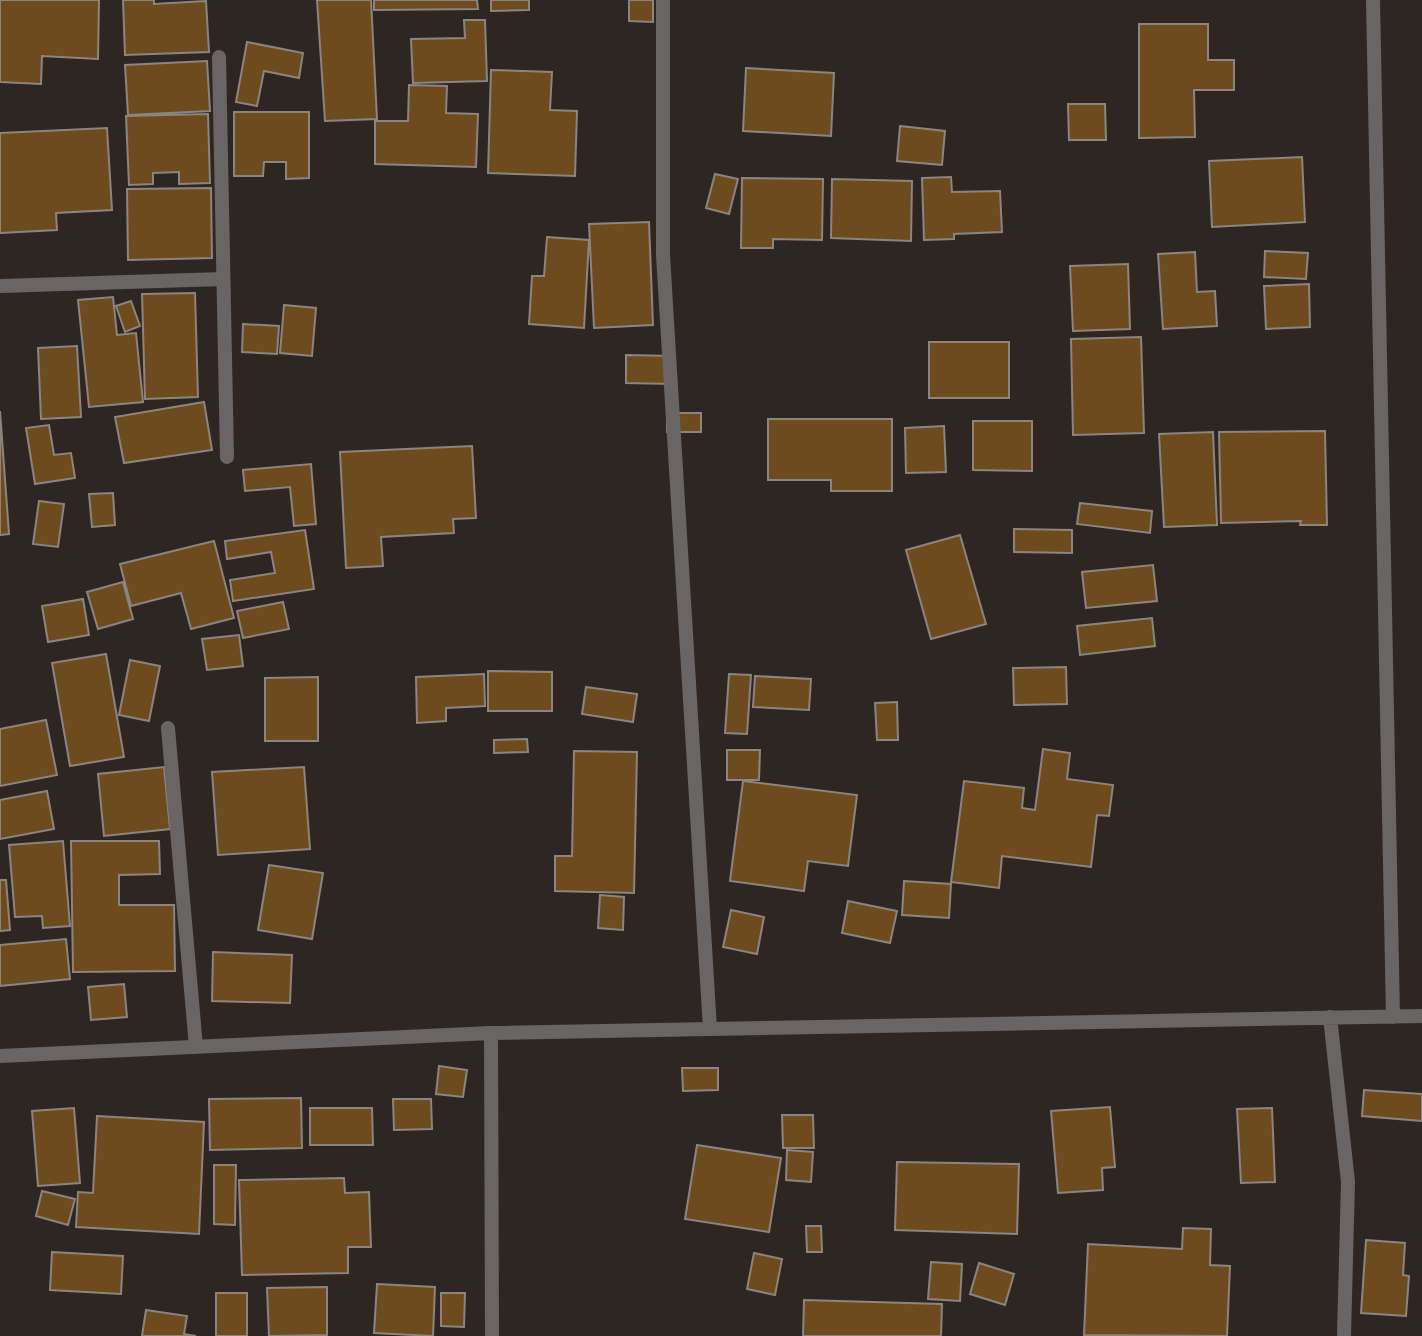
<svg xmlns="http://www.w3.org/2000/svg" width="1422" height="1336" viewBox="0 0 1422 1336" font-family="Arial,sans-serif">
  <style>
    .building { fill: #6d4b1f; stroke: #8c857e; stroke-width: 2 }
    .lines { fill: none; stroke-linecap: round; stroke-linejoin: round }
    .minor { stroke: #6a6565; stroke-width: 14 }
  </style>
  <rect width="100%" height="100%" fill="#2e2622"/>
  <!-- building -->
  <path class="building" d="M 0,0 L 99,0 L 98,59 L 42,56 L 41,84 L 0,82 Z
    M 123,0 L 154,0 L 154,4 L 206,1 L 209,52 L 125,55 Z
    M 317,0 L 371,0 L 377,119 L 325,121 Z
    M 374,0 L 477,0 L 478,9 L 374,10 Z
    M 491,0 L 529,0 L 529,10 L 491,11 Z
    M 629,0 L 653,0 L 653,22 L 629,21 Z
    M 464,20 L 485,20 L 487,81 L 413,83 L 411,39 L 465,38 Z
    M 1139,24 L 1208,24 L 1208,60 L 1234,60 L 1234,90 L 1194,90 L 1195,137 L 1139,138 Z
    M 247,42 L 303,53 L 299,78 L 264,71 L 257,106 L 236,102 Z
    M 207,61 L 210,111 L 128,115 L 125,65 Z
    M 746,68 L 834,73 L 831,136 L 743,131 Z
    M 491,70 L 552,72 L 550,110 L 577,111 L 575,176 L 488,173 Z
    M 409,85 L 447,86 L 446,113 L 478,114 L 476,167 L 375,164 L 375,121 L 408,121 Z
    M 1068,104 L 1105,104 L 1106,140 L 1069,140 Z
    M 234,112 L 309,112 L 309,178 L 286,179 L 286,162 L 264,162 L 263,176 L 234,176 Z
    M 208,114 L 210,183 L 179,184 L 179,172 L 153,173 L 153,184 L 129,185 L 126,116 Z
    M 900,126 L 945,131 L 942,165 L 897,161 Z
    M 107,128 L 112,210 L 56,213 L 57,230 L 0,233 L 0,133 Z
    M 1302,157 L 1305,222 L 1212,227 L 1209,161 Z
    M 715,174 L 738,179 L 729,214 L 706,208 Z
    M 951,177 L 952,192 L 1000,191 L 1002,232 L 954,234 L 954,239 L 924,240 L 922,178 Z
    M 742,178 L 823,179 L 822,240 L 773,239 L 773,248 L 741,248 Z
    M 832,179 L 912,181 L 911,241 L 831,238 Z
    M 211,188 L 212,258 L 128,260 L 127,189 Z
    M 649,222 L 653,325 L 594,328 L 589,224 Z
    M 547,237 L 589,240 L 584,328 L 529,324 L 532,276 L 544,276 Z
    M 1265,251 L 1308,253 L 1306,279 L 1264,277 Z
    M 1195,252 L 1197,292 L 1215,291 L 1217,326 L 1163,329 L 1158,254 Z
    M 1128,264 L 1130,329 L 1073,331 L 1070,266 Z
    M 1309,284 L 1310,327 L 1266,329 L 1264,286 Z
    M 195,293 L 198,397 L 145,399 L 142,294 Z
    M 113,297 L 117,335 L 136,333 L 143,402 L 89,407 L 78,300 Z
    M 131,301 L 140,326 L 125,332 L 116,306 Z
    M 284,305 L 316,308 L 312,356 L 280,353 Z
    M 243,324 L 279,326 L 277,354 L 242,352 Z
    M 1141,337 L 1144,433 L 1073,435 L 1071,339 Z
    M 929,342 L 1009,342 L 1009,398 L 929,398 Z
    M 77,346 L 81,417 L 41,419 L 38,348 Z
    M 626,355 L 672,356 L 672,384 L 626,383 Z
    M 204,402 L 212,450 L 124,463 L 115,417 Z
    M 0,411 L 9,534 L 0,535 Z
    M 667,413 L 701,413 L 701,432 L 667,432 Z
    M 768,419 L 892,419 L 892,491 L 831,491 L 831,480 L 768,480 Z
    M 973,421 L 1032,421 L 1032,471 L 973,470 Z
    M 49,425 L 54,455 L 71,453 L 75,478 L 35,484 L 26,428 Z
    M 944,426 L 946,472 L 906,473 L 905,428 Z
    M 1325,431 L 1327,525 L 1300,525 L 1301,521 L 1221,523 L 1219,432 Z
    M 1213,432 L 1217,525 L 1164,527 L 1159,434 Z
    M 472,446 L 476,518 L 453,519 L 454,533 L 381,537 L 383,566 L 346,568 L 340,452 Z
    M 311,464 L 316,524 L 294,526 L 290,487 L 245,491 L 243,470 Z
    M 113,493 L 115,525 L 92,527 L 89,494 Z
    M 39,501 L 64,504 L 58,547 L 33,544 Z
    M 1080,503 L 1152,511 L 1150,533 L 1077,524 Z
    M 1014,529 L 1072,530 L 1072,553 L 1014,552 Z
    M 305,530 L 314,589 L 233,601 L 230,580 L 275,573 L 271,552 L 227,559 L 225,541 Z
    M 960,535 L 986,624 L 931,639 L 906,550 Z
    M 214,541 L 234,618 L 191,629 L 181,593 L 131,606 L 120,564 Z
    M 1153,565 L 1157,601 L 1086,608 L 1082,572 Z
    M 123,582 L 133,619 L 98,629 L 87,592 Z
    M 83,599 L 89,635 L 48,642 L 42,606 Z
    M 283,602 L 289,629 L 243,638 L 237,611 Z
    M 1152,618 L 1155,646 L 1080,655 L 1077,626 Z
    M 239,635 L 243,666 L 207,670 L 202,639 Z
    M 106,654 L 124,757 L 70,766 L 52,663 Z
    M 130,660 L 160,666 L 149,721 L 119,715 Z
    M 1066,667 L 1067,704 L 1014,705 L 1013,668 Z
    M 488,671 L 552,672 L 552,711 L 488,711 Z
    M 484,674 L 485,706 L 446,708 L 446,721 L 417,723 L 416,677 Z
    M 729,674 L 751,675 L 747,734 L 725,733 Z
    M 755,676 L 811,679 L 809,710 L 753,707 Z
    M 318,677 L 318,741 L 265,741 L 265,678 Z
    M 586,687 L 637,694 L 633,722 L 582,714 Z
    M 897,702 L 898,740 L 877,740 L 875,703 Z
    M 46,720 L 57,775 L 0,786 L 0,729 Z
    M 527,739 L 528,752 L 494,753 L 494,740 Z
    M 1043,749 L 1070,753 L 1067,779 L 1113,785 L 1109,816 L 1097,815 L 1091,867 L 1002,856 L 999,888 L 951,882 L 964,781 L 1024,788 L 1022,808 L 1035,810 Z
    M 727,750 L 760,750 L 759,780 L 727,780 Z
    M 574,751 L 637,752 L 634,893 L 555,891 L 555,856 L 572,856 Z
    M 164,767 L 170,829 L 104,836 L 98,774 Z
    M 304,767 L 310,849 L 218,855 L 212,772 Z
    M 743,781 L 857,795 L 848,866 L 808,861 L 804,891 L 730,881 Z
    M 47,791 L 54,829 L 0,839 L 0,800 Z
    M 63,841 L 70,926 L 43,928 L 42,916 L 15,917 L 9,845 Z
    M 71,841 L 159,841 L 160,874 L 119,875 L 119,905 L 174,905 L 175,971 L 73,972 Z
    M 269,865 L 323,873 L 312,939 L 258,930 Z
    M 0,880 L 6,880 L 10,930 L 0,931 Z
    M 904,881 L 951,884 L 949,918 L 902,915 Z
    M 600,895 L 624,897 L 623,930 L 598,928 Z
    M 848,901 L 897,911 L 890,943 L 842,933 Z
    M 731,910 L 764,917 L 757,954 L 723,947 Z
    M 66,939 L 70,979 L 0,986 L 0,945 Z
    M 213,952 L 292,955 L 290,1003 L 212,1001 Z
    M 124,984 L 127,1017 L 91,1020 L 88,987 Z
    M 439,1066 L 467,1070 L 463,1097 L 436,1094 Z
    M 682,1068 L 718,1068 L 718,1090 L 683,1091 Z
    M 1364,1090 L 1422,1094 L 1422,1121 L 1362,1116 Z
    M 301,1098 L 302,1148 L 210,1150 L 209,1099 Z
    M 393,1099 L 431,1099 L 432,1129 L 394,1130 Z
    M 1110,1107 L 1115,1167 L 1102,1168 L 1103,1190 L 1058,1193 L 1051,1111 Z
    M 74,1108 L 80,1183 L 38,1186 L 32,1111 Z
    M 310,1108 L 372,1108 L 373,1145 L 310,1145 Z
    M 1272,1108 L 1275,1182 L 1241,1183 L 1237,1109 Z
    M 782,1115 L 813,1115 L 814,1148 L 783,1148 Z
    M 97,1116 L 204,1122 L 199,1234 L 76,1227 L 78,1192 L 93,1193 Z
    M 697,1145 L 781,1158 L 769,1232 L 685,1219 Z
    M 787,1150 L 813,1152 L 811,1182 L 786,1180 Z
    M 897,1162 L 1019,1164 L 1017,1234 L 895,1230 Z
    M 214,1165 L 236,1165 L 235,1225 L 214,1224 Z
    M 344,1178 L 345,1193 L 369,1192 L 371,1247 L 348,1247 L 348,1273 L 242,1275 L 239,1180 Z
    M 42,1191 L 75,1199 L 68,1225 L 36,1216 Z
    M 806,1226 L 821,1226 L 822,1252 L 807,1252 Z
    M 1183,1228 L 1211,1229 L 1210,1265 L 1230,1266 L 1227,1336 L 1084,1335 L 1088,1244 L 1182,1249 Z
    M 1366,1240 L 1405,1243 L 1403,1275 L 1409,1276 L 1406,1316 L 1361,1313 Z
    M 52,1252 L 123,1256 L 121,1294 L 50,1290 Z
    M 754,1253 L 782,1259 L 775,1295 L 747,1289 Z
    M 931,1262 L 962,1264 L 960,1301 L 928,1299 Z
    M 979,1263 L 1014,1274 L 1005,1305 L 970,1294 Z
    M 377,1284 L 435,1287 L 433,1336 L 374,1333 Z
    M 327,1287 L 327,1335 L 269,1336 L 267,1288 Z
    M 216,1293 L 247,1293 L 247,1336 L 216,1336 Z
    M 441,1293 L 465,1293 L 464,1327 L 441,1326 Z
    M 804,1300 L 942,1304 L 941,1336 L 803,1336 Z
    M 146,1310 L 187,1316 L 184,1334 L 196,1336 L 142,1336 Z"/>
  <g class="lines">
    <!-- minor -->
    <path class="minor" d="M 663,0 L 663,255 L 710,1029
      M 1373,0 L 1393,1017
      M 219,57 L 227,457
      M 0,286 L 223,279
      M 168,728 L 196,1047
      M 1330,1017 L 1348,1182 L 1344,1336
      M 491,1033 L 492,1336
      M 0,1056 L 491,1033 L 1422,1016"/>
  </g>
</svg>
